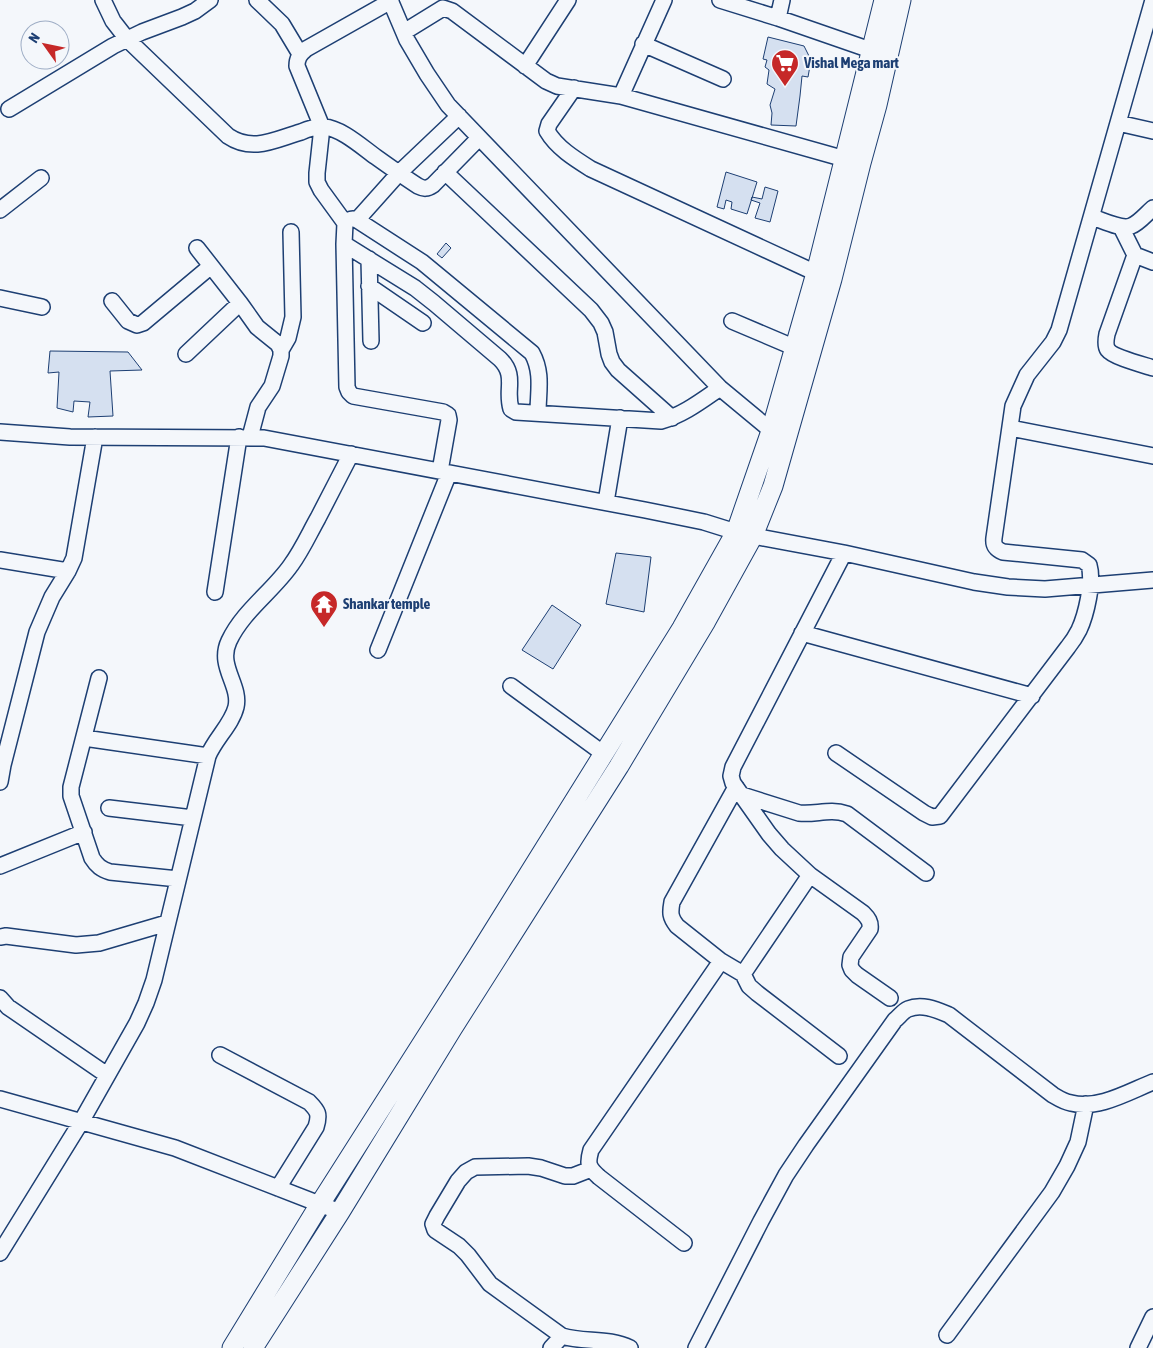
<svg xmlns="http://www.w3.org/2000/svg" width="1153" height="1348" viewBox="0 0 1153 1348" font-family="'Asap Condensed',sans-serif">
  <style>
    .building { fill: #d5e0f0; stroke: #1d3f73 }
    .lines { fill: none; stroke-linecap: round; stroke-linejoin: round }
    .minor-casing { stroke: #1d3f73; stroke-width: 18 }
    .major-casing { stroke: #1d3f73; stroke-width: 21 }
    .minor { stroke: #f4f7fb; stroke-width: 15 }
    .major { stroke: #f4f7fb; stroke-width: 19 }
    .labels { text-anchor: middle; stroke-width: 4; stroke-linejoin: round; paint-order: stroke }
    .poi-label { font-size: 15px; font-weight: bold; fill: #1d3f73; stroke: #f4f7fb; text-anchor: start }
  </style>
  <rect width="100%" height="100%" fill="#f4f7fb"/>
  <!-- building -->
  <path class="building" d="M 768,37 L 804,46 L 811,60 L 808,77 L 802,76 L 800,96 L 796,126 L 771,125 L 772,113 L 770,105 L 775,89 L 767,84 L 769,70 L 765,67 L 767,60 L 763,59 Z
    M 726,172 L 757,182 L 747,214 L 731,209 L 732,202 L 726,200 L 724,209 L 717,207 Z
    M 765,187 L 778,191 L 770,222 L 755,218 L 760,203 L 751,200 L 752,197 L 762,199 Z
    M 446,243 L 451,248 L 442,258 L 437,254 Z
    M 50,351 L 128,352 L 142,370 L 110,371 L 113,416 L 88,417 L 90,402 L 74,401 L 73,412 L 57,408 L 59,372 L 48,373 Z
    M 616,553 L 651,557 L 644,612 L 606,604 Z
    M 552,605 L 581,625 L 553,669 L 522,650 Z"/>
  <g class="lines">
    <!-- minor casing -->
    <g class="minor-casing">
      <path id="minor" d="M 103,0 L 113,21 L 127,39 L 228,136 C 253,153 276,139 301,132 C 308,129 316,126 324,127 C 341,128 362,147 376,157 C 390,167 404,177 418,186 C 424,189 427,189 433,185 L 479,138
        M 257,0 L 282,24 L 300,54
        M 390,0 L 407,40 L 427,74 L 448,105 L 720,388 L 779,437
        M 720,0 L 778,18 L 882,54
        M 778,18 L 782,0
        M 404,32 L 443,8 L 452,11 L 546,81 L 557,86 L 621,96 L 664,0
        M 643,44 L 723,79
        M 525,66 L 568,0
        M 574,88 L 549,124 L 547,131 C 557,148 575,159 591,169 L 816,273
        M 621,96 L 845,159
        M 9,109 L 113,46 L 142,32 L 182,17 L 195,11 L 210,0
        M 1118,123 L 1153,131
        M 445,172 L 591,310 L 601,323 L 605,332 L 609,354 L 612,362 L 618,370 L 672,418
        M 0,210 L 41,178
        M 1092,217 C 1102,220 1121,230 1131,226 C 1139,223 1146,214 1153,208
        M 357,220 L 399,173 L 459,116
        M 345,223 L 321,190 L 317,182 L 317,173 L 322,127 L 297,66 C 297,58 300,54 306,49 L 391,1
        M 1121,227 L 1135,255 L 1153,262
        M 344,244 L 415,288 L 434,303 L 500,359 C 517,376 505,389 511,409 L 516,412 L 661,421 C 683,415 701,401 720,388
        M 197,248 L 240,303 L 257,327 L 278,344 L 281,350 L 281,356 L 272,386 L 258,407 L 250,437
        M 1135,255 L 1107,334 C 1106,339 1105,346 1108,350 C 1113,357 1144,365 1153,368
        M 369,259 L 371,341
        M 369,286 L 423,323
        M 0,298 L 42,307
        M 112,301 L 128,321 L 137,325 L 143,323 L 211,266
        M 732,321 L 805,352
        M 281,350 L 288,338 L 293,317 L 291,232
        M 186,354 L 240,303
        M 1010,428 L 1153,456
        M 0,432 L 70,437 L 264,438 L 645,510 L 704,522 L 736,532 L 753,536 L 844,553 L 974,582 L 1008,587 L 1045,589 L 1153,580
        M 440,471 L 449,420 L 448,415 L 443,412 L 353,396 L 349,392 L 347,387 L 344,244 L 345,223 C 349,219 352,218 357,220 L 422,262 L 532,353 C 543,373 538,392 538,413
        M 606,502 L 620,418
        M 0,560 L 68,571
        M 215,592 L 239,437
        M 802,633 L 1032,696
        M 378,650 L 449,473
        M 99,678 L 71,787 L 71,796 L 92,858 C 97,866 101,869 110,872 L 178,879
        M 511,686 L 604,754
        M 84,738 L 208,756
        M 836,753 L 924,813 L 932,817 L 940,816 L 1068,647 C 1072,642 1076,636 1079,630 C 1086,615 1094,582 1089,565 L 1082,560 L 1003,552 C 996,549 993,546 994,538 L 1013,406 L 1027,375 L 1053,342 L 1059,330 L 1153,0
        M 0,782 L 3,765 L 37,632 L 52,597 L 68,571 L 74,558 L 95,437
        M 742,795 L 799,813 C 816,815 829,808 847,814 L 926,873
        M 109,808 L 193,818
        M 0,866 L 84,832
        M 810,875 L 863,913 C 868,918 871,922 870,929 L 851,957 L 850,965 L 852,970 L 857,975 L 890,998
        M 0,937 L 6,936 L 76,945 L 99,943 L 167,923
        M 721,961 L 677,926 C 670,917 670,913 672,902 L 736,787
        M 743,974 L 749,986 L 757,993 L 839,1056
        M 0,998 L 8,1007 L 107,1075
        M 220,1055 L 309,1102 C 318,1111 320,1114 316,1127 L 278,1188
        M 0,1099 L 175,1148 L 340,1212
        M 591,1169 L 573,1176 L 565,1176 L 541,1168 L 528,1166 L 475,1167 L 466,1172 L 458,1181 L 437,1216 L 433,1224 L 435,1230 L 459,1246 L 468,1255 L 490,1284 L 562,1336 C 584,1343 609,1337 630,1348
        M 684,1243 L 599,1177 C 588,1167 587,1164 591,1150 L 721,961 L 743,974 L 810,875 L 782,849 L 769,834 L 733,783 L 731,776 L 733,767 L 844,553
        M 0,1253 L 81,1122 L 137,1023 L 146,1003 L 154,980 L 208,756 C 215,739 232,724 236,707 C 241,685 217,666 229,641 C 243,611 273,591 291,565 C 302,550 309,534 318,518 C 329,497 340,475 351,454
        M 947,1335 L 1052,1192 L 1067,1166 L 1078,1142 L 1086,1104
        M 551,1348 L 562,1336
        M 696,1348 L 761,1221 L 786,1175 L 806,1145 L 895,1020 C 899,1017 903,1011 908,1009 C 922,1003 937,1010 949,1015 L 1053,1095 C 1058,1098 1064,1102 1071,1103 C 1098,1110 1128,1092 1153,1082
        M 1138,1348 L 1153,1317"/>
    </g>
    <!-- major casing -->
    <g class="major-casing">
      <path id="major" d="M 232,1348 L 320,1204 L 479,954 L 682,628 L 736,532 L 771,431 L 816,273 L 884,0
        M 253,1348 L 340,1212 L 452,1029 L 619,766 L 706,621 L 753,536 L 773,486 L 832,279 L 861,163 L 877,105 L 901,0"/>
    </g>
    <!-- minor -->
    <use href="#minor" class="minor"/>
    <!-- major -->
    <use href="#major" class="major"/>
  </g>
  <!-- icons -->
  <defs>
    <g id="supermarket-pin" transform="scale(1.4375)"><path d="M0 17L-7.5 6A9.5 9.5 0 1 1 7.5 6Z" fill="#c62828" stroke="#f4f7fb"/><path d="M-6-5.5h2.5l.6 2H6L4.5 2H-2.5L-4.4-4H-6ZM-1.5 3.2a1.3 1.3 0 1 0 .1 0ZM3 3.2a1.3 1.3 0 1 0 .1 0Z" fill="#fff"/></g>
    <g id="temple-pin" transform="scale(1.4375)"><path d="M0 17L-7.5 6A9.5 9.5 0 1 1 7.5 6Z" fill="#c62828" stroke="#f4f7fb"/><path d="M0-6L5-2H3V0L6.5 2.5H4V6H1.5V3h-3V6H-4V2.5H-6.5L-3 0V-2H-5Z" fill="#fff"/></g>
  </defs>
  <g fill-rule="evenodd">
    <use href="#supermarket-pin" x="785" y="63"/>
    <use href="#temple-pin" x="324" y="604"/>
  </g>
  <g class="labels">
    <!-- poi labels -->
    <g class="poi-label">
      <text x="804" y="68">Vishal Mega mart</text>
      <text x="343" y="609">Shankar temple</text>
    </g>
  </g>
  <!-- north arrow -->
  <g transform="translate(45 45) rotate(303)"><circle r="24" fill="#f4f7fb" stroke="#9eadc5"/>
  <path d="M0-4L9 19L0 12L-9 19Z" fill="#c62828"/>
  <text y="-8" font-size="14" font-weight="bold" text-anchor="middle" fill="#1d3f73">N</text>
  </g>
</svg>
